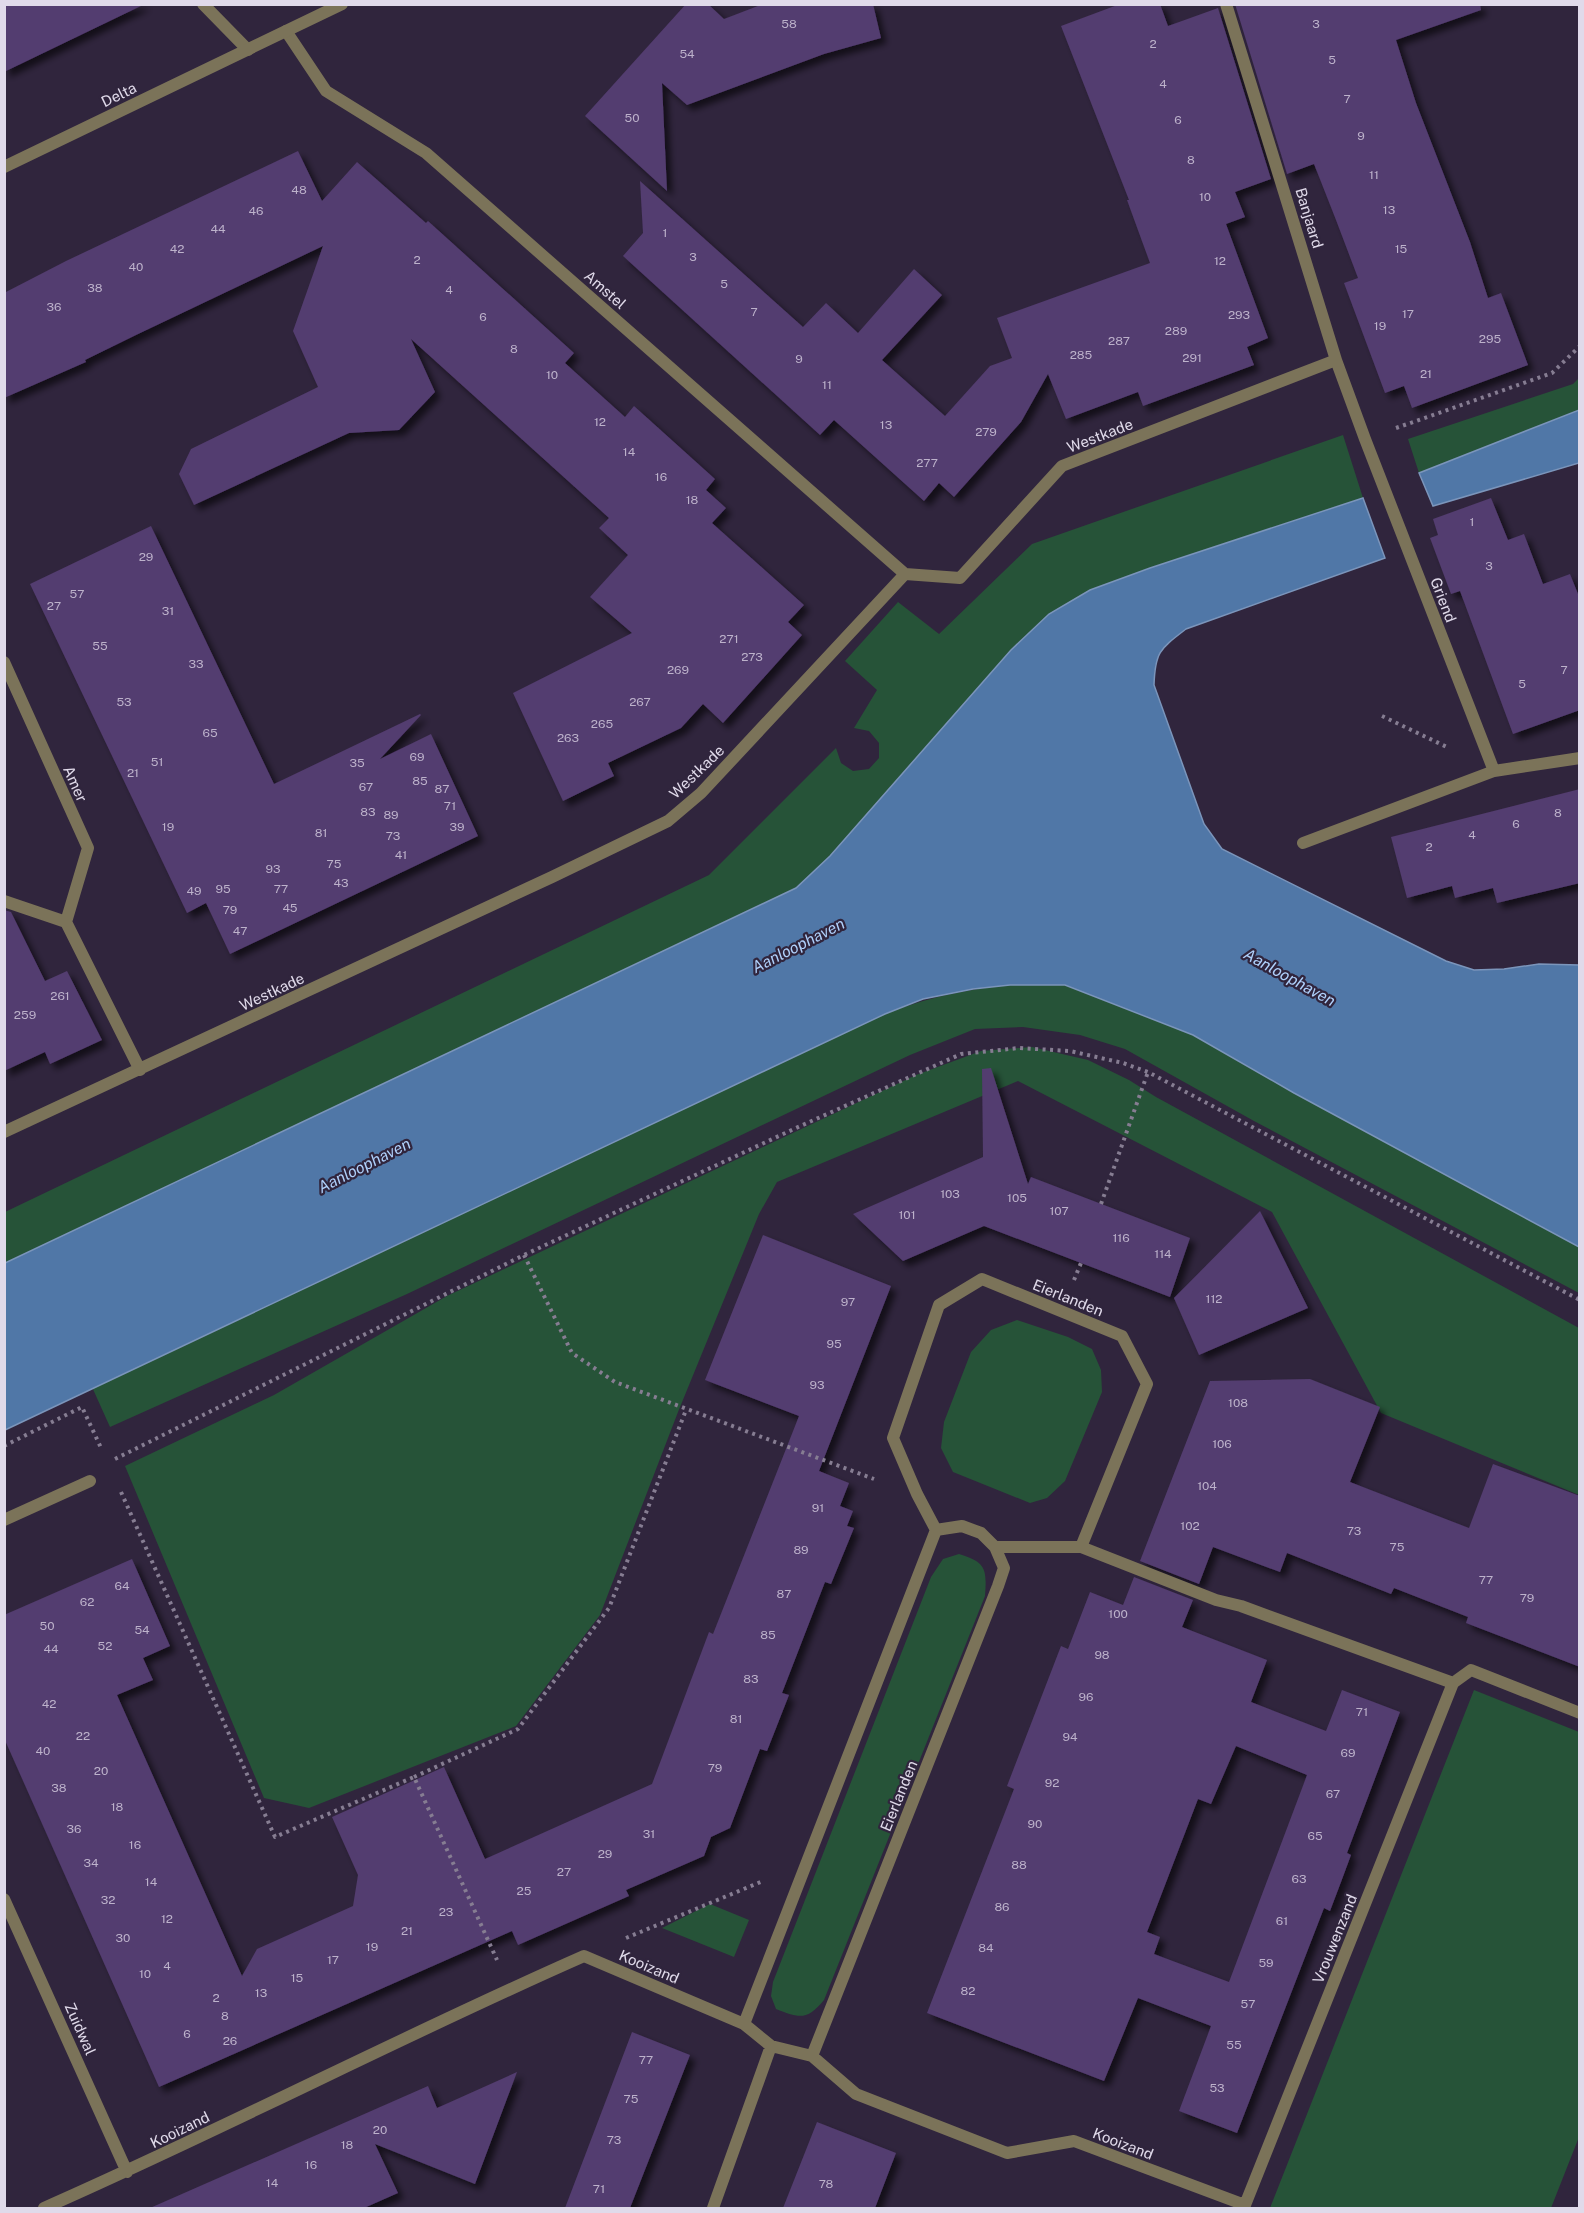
<svg xmlns="http://www.w3.org/2000/svg" width="1584" height="2213" viewBox="0 0 1584 2213" font-family="'Public Sans',sans-serif">
  <style>
    .green { fill: #265338 }
    .water { fill: #5077a7; stroke: #7b95bb; stroke-width: 1.5 }
    .building { fill: #533c6f; fill-rule: evenodd; filter: url(#shadow) }
    .lines { fill: none; stroke-linecap: round; stroke-linejoin: round }
    .path { stroke: #867d92; stroke-width: 4; stroke-dasharray: 3 4.5; stroke-linecap: butt }
    .minor { stroke: #7b7359; stroke-width: 12 }
    .tertiary { stroke: #7b7359; stroke-width: 12 }
    .labels { text-anchor: middle; stroke-width: 4.5; stroke-linejoin: round; paint-order: stroke }
    .number-label { font-size: 12px; fill: #bdb2cb }
    .street-label { font-size: 15px; fill: #e0daea; stroke: #30253d }
    .water-label { font-size: 16px; font-style: italic; fill: #afd0fb; stroke: #30253d }
  </style>
  <defs>
    <filter id="shadow"><feDropShadow dx="5.5" dy="5.5" stdDeviation="3" flood-color="#0009"/></filter>
  </defs>
  <rect width="100%" height="100%" fill="#30253d"/>
  <!-- green -->
  <path class="green" d="M 1579,378 L 1579,410 L 1419,473 L 1408,439 L 1573,384 Z
    M 1343,435 L 1363,498 L 1150,568 L 1090,590 L 1049,614 L 1011,650 L 830,856 L 796,888 L 5,1263 L 5,1212 L 709,875 L 836,748 L 841,763 L 853,771 L 869,769 L 879,758 L 879,743 L 869,731 L 854,728 L 877,690 L 845,661 L 898,602 L 939,634 L 1032,544 Z
    M 1010,985 L 1065,985 L 1193,1035 L 1294,1093 L 1579,1247 L 1579,1293 L 1254,1121 L 1125,1049 L 1080,1035 L 1023,1027 L 975,1029 L 910,1055 L 407,1294 L 110,1427 L 92,1387 L 885,1014 C 929,997 963,990 1010,985 Z
    M 1032,1047 L 1088,1060 L 1129,1080 L 1156,1097 L 1579,1328 L 1579,1495 L 1381,1413 L 1272,1212 L 1018,1081 L 777,1182 L 759,1214 L 678,1412 L 600,1615 L 516,1726 L 309,1808 L 264,1798 L 125,1466 L 274,1395 L 447,1296 L 916,1075 L 981,1051 Z
    M 1017,1320 L 1068,1337 L 1092,1349 L 1101,1370 L 1102,1392 L 1065,1481 L 1047,1498 L 1030,1503 L 953,1472 L 941,1448 L 944,1422 L 971,1352 L 991,1330 Z
    M 959,1554 C 986,1562 987,1569 985,1596 L 824,2000 C 807,2021 799,2018 776,2009 L 771,1996 L 773,1982 L 931,1577 L 943,1559 Z
    M 1474,1690 L 1579,1732 L 1579,2137 L 1551,2208 L 1270,2208 Z
    M 710,1904 L 749,1920 L 734,1957 L 662,1928 Z"/>
  <!-- water -->
  <path class="water" d="M 1579,410 L 1579,463 L 1433,506 L 1419,473 Z
    M 1363,498 L 1385,558 L 1186,629 C 1160,649 1155,652 1154,685 L 1204,824 L 1222,849 L 1446,961 L 1474,970 L 1504,969 L 1539,964 L 1579,965 L 1579,1247 L 1294,1093 L 1193,1035 L 1065,985 L 1010,985 L 973,989 L 923,999 L 885,1014 L 5,1430 L 5,1263 L 796,888 L 830,856 L 1011,650 L 1049,614 L 1090,590 L 1150,568 Z"/>
  <!-- building -->
  <path class="building" d="M 4,4 L 145,4 L 4,72 Z
    M 686,4 L 708,4 L 724,19 L 763,4 L 873,4 L 881,38 L 824,54 L 687,105 L 662,83 L 667,191 L 585,116 Z
    M 1120,4 L 1160,4 L 1168,26 L 1218,8 L 1271,179 L 1235,192 L 1245,217 L 1226,224 L 1268,338 L 1247,347 L 1254,365 L 1143,406 L 1138,392 L 1066,419 L 1048,374 L 1021,422 L 954,497 L 939,483 L 924,501 L 834,420 L 820,435 L 623,256 L 643,233 L 640,181 L 803,327 L 826,303 L 858,333 L 914,269 L 942,295 L 882,360 L 945,416 L 990,366 L 1012,358 L 997,318 L 1150,263 L 1127,200 L 1129,200 L 1061,26 Z
    M 1235,4 L 1480,4 L 1481,10 L 1396,40 L 1416,103 L 1470,242 L 1488,298 L 1501,293 L 1528,365 L 1412,408 L 1404,386 L 1385,393 L 1344,283 L 1358,278 L 1336,220 L 1314,164 L 1287,174 Z
    M 298,151 L 322,201 L 357,162 L 426,223 L 428,221 L 574,353 L 565,363 L 625,417 L 634,406 L 715,479 L 706,490 L 726,508 L 712,523 L 804,605 L 788,622 L 802,635 L 723,723 L 703,704 L 681,728 L 608,763 L 614,776 L 563,801 L 513,693 L 632,633 L 590,597 L 628,555 L 599,528 L 609,518 L 411,339 L 435,392 L 399,430 L 349,433 L 194,505 L 179,474 L 191,449 L 318,387 L 293,331 L 323,246 L 136,335 L 85,360 L 86,362 L 4,398 L 4,293 L 66,261 Z
    M 1491,498 L 1508,540 L 1524,534 L 1543,584 L 1570,574 L 1580,599 L 1580,710 L 1513,734 L 1460,591 L 1451,594 L 1430,538 L 1438,535 L 1433,519 Z
    M 151,526 L 274,784 L 420,714 L 421,715 L 380,759 L 431,734 L 478,836 L 230,954 L 206,903 L 187,913 L 30,584 Z
    M 1580,789 L 1580,883 L 1497,903 L 1493,888 L 1455,898 L 1452,886 L 1407,898 L 1391,837 Z
    M 4,910 L 11,912 L 45,981 L 67,971 L 102,1040 L 50,1064 L 45,1052 L 4,1071 Z
    M 991,1068 L 1028,1184 L 1031,1177 L 1190,1238 L 1170,1297 L 984,1226 L 903,1261 L 853,1214 L 983,1157 L 982,1069 Z
    M 1260,1211 L 1308,1308 L 1199,1355 L 1174,1298 Z
    M 763,1235 L 891,1286 L 819,1471 L 849,1483 L 840,1506 L 853,1511 L 847,1526 L 854,1528 L 831,1584 L 825,1582 L 782,1693 L 789,1695 L 767,1751 L 760,1749 L 730,1828 L 711,1837 L 704,1856 L 626,1890 L 629,1896 L 518,1945 L 512,1931 L 159,2087 L 4,1738 L 4,1615 L 132,1559 L 170,1646 L 143,1658 L 153,1680 L 117,1695 L 242,1976 L 257,1949 L 353,1906 L 358,1875 L 332,1817 L 444,1767 L 485,1859 L 652,1784 L 709,1632 L 713,1634 L 799,1416 L 705,1380 Z
    M 1310,1379 L 1380,1407 L 1350,1482 L 1469,1528 L 1493,1464 L 1580,1496 L 1580,1667 L 1466,1623 L 1468,1617 L 1394,1588 L 1391,1594 L 1287,1553 L 1280,1572 L 1213,1547 L 1199,1584 L 1140,1561 L 1210,1381 Z
    M 1134,1577 L 1193,1600 L 1182,1627 L 1267,1660 L 1251,1702 L 1326,1731 L 1342,1690 L 1400,1712 L 1347,1853 L 1351,1855 L 1341,1882 L 1330,1911 L 1324,1908 L 1237,2133 L 1179,2111 L 1211,2026 L 1138,1998 L 1104,2081 L 927,2013 L 1014,1789 L 1007,1786 L 1061,1646 L 1068,1649 L 1090,1592 L 1123,1605 ZM 1236,1746 L 1307,1775 L 1229,1982 L 1154,1954 L 1160,1937 L 1147,1932 L 1198,1799 L 1211,1804 Z
    M 632,2032 L 690,2055 L 630,2208 L 565,2208 Z
    M 517,2072 L 475,2184 L 375,2144 L 398,2193 L 364,2208 L 150,2208 L 428,2086 L 437,2108 Z
    M 817,2122 L 896,2153 L 875,2208 L 783,2208 Z"/>
  <g class="lines">
    <!-- path -->
    <path class="path" d="M 1396,428 L 1552,373 L 1580,346
      M 1382,716 L 1449,748
      M 1101,1204 L 1148,1072
      M 524,1255 L 572,1353 L 615,1382 L 874,1479
      M 1074,1280 L 1081,1263
      M 4,1446 L 82,1407 L 102,1450
      M 115,1459 L 524,1255 L 796,1128 L 961,1054 L 1019,1048 L 1070,1051 L 1123,1063 L 1148,1072 L 1580,1300
      M 121,1492 L 275,1837 L 414,1777 L 497,1960
      M 414,1777 L 518,1729 L 609,1608 L 686,1410
      M 626,1938 L 763,1881"/>
    <!-- minor -->
    <path class="minor" d="M 203,4 L 248,50
      M 1226,4 L 1336,360 L 1365,439 L 1494,771
      M 286,31 L 326,91 L 426,153 L 905,574
      M 4,662 L 88,848 L 66,922
      M 1303,843 L 1494,771 L 1580,758
      M 4,901 L 66,922 L 140,1070
      M 4,1132 L 552,877 L 668,821 L 701,793 L 905,574 L 960,578 L 1062,466 L 1336,360
      M 4,1520 L 90,1481
      M 936,1530 L 917,1494 L 893,1438 L 939,1305 L 982,1279 L 1122,1336 L 1147,1384 L 1081,1547 L 995,1547
      M 1081,1547 L 1216,1600 L 1241,1606 L 1453,1683
      M 4,1899 L 127,2172
      M 744,2024 L 936,1530 L 962,1526 L 981,1533 L 995,1547 L 1004,1568 L 998,1586 L 812,2056
      M 1245,2205 L 1453,1683 L 1471,1670 L 1580,1713
      M 44,2208 C 226,2128 402,2036 584,1956 L 744,2024 L 771,2046 L 812,2056 L 856,2094 L 1007,2153 L 1074,2141 L 1245,2205 L 1244,2208
      M 713,2208 L 771,2046"/>
    <!-- tertiary -->
    <path class="tertiary" d="M 4,167 L 342,4"/>
  </g>
  <g class="labels">
    <!-- number labels -->
    <g class="number-label">
      <text x="789" y="28">58</text>
      <text x="1316" y="28">3</text>
      <text x="1153" y="48">2</text>
      <text x="687" y="58">54</text>
      <text x="1332" y="64">5</text>
      <text x="1163" y="88">4</text>
      <text x="1347" y="103">7</text>
      <text x="632" y="122">50</text>
      <text x="1178" y="124">6</text>
      <text x="1361" y="140">9</text>
      <text x="1191" y="164">8</text>
      <text x="1374" y="179">11</text>
      <text x="299" y="194">48</text>
      <text x="1205" y="201">10</text>
      <text x="1389" y="214">13</text>
      <text x="256" y="215">46</text>
      <text x="218" y="233">44</text>
      <text x="665" y="237">1</text>
      <text x="177" y="253">42</text>
      <text x="1401" y="253">15</text>
      <text x="693" y="261">3</text>
      <text x="417" y="264">2</text>
      <text x="1220" y="265">12</text>
      <text x="136" y="271">40</text>
      <text x="724" y="288">5</text>
      <text x="95" y="292">38</text>
      <text x="449" y="294">4</text>
      <text x="54" y="311">36</text>
      <text x="754" y="316">7</text>
      <text x="1408" y="318">17</text>
      <text x="1239" y="319">293</text>
      <text x="483" y="321">6</text>
      <text x="1380" y="330">19</text>
      <text x="1176" y="335">289</text>
      <text x="1490" y="343">295</text>
      <text x="1119" y="345">287</text>
      <text x="514" y="353">8</text>
      <text x="1081" y="359">285</text>
      <text x="1192" y="362">291</text>
      <text x="799" y="363">9</text>
      <text x="1426" y="378">21</text>
      <text x="552" y="379">10</text>
      <text x="827" y="389">11</text>
      <text x="600" y="426">12</text>
      <text x="886" y="429">13</text>
      <text x="986" y="436">279</text>
      <text x="629" y="456">14</text>
      <text x="927" y="467">277</text>
      <text x="661" y="481">16</text>
      <text x="692" y="504">18</text>
      <text x="1472" y="526">1</text>
      <text x="146" y="561">29</text>
      <text x="1489" y="570">3</text>
      <text x="77" y="598">57</text>
      <text x="54" y="610">27</text>
      <text x="168" y="615">31</text>
      <text x="729" y="643">271</text>
      <text x="100" y="650">55</text>
      <text x="752" y="661">273</text>
      <text x="196" y="668">33</text>
      <text x="678" y="674">269</text>
      <text x="1564" y="674">7</text>
      <text x="1522" y="688">5</text>
      <text x="124" y="706">53</text>
      <text x="640" y="706">267</text>
      <text x="602" y="728">265</text>
      <text x="210" y="737">65</text>
      <text x="568" y="742">263</text>
      <text x="417" y="761">69</text>
      <text x="157" y="766">51</text>
      <text x="357" y="767">35</text>
      <text x="133" y="777">21</text>
      <text x="420" y="785">85</text>
      <text x="366" y="791">67</text>
      <text x="442" y="793">87</text>
      <text x="450" y="810">71</text>
      <text x="368" y="816">83</text>
      <text x="1558" y="817">8</text>
      <text x="391" y="819">89</text>
      <text x="1516" y="828">6</text>
      <text x="168" y="831">19</text>
      <text x="457" y="831">39</text>
      <text x="321" y="837">81</text>
      <text x="1472" y="839">4</text>
      <text x="393" y="840">73</text>
      <text x="1429" y="851">2</text>
      <text x="401" y="859">41</text>
      <text x="334" y="868">75</text>
      <text x="273" y="873">93</text>
      <text x="341" y="887">43</text>
      <text x="223" y="893">95</text>
      <text x="281" y="893">77</text>
      <text x="194" y="895">49</text>
      <text x="290" y="912">45</text>
      <text x="230" y="914">79</text>
      <text x="240" y="935">47</text>
      <text x="60" y="1000">261</text>
      <text x="25" y="1019">259</text>
      <text x="950" y="1198">103</text>
      <text x="1017" y="1202">105</text>
      <text x="1059" y="1215">107</text>
      <text x="907" y="1219">101</text>
      <text x="1121" y="1242">116</text>
      <text x="1163" y="1258">114</text>
      <text x="1214" y="1303">112</text>
      <text x="848" y="1306">97</text>
      <text x="834" y="1348">95</text>
      <text x="817" y="1389">93</text>
      <text x="1238" y="1407">108</text>
      <text x="1222" y="1448">106</text>
      <text x="1207" y="1490">104</text>
      <text x="818" y="1512">91</text>
      <text x="1190" y="1530">102</text>
      <text x="1354" y="1535">73</text>
      <text x="1397" y="1551">75</text>
      <text x="801" y="1554">89</text>
      <text x="1486" y="1584">77</text>
      <text x="122" y="1590">64</text>
      <text x="784" y="1598">87</text>
      <text x="1527" y="1602">79</text>
      <text x="87" y="1606">62</text>
      <text x="1118" y="1618">100</text>
      <text x="47" y="1630">50</text>
      <text x="142" y="1634">54</text>
      <text x="768" y="1639">85</text>
      <text x="105" y="1650">52</text>
      <text x="51" y="1653">44</text>
      <text x="1102" y="1659">98</text>
      <text x="751" y="1683">83</text>
      <text x="1086" y="1701">96</text>
      <text x="49" y="1708">42</text>
      <text x="1362" y="1716">71</text>
      <text x="736" y="1723">81</text>
      <text x="83" y="1740">22</text>
      <text x="1070" y="1741">94</text>
      <text x="43" y="1755">40</text>
      <text x="1348" y="1757">69</text>
      <text x="715" y="1772">79</text>
      <text x="101" y="1775">20</text>
      <text x="1052" y="1787">92</text>
      <text x="59" y="1792">38</text>
      <text x="1333" y="1798">67</text>
      <text x="117" y="1811">18</text>
      <text x="1035" y="1828">90</text>
      <text x="74" y="1833">36</text>
      <text x="649" y="1838">31</text>
      <text x="1315" y="1840">65</text>
      <text x="135" y="1849">16</text>
      <text x="605" y="1858">29</text>
      <text x="91" y="1867">34</text>
      <text x="1019" y="1869">88</text>
      <text x="564" y="1876">27</text>
      <text x="1299" y="1883">63</text>
      <text x="151" y="1886">14</text>
      <text x="524" y="1895">25</text>
      <text x="108" y="1904">32</text>
      <text x="1002" y="1911">86</text>
      <text x="446" y="1916">23</text>
      <text x="167" y="1923">12</text>
      <text x="1282" y="1925">61</text>
      <text x="407" y="1935">21</text>
      <text x="123" y="1942">30</text>
      <text x="372" y="1951">19</text>
      <text x="986" y="1952">84</text>
      <text x="333" y="1964">17</text>
      <text x="1266" y="1967">59</text>
      <text x="167" y="1970">4</text>
      <text x="145" y="1978">10</text>
      <text x="297" y="1982">15</text>
      <text x="968" y="1995">82</text>
      <text x="261" y="1997">13</text>
      <text x="216" y="2002">2</text>
      <text x="1248" y="2008">57</text>
      <text x="225" y="2020">8</text>
      <text x="187" y="2038">6</text>
      <text x="230" y="2045">26</text>
      <text x="1234" y="2049">55</text>
      <text x="646" y="2064">77</text>
      <text x="1217" y="2092">53</text>
      <text x="631" y="2103">75</text>
      <text x="380" y="2134">20</text>
      <text x="614" y="2144">73</text>
      <text x="347" y="2149">18</text>
      <text x="311" y="2169">16</text>
      <text x="272" y="2187">14</text>
      <text x="826" y="2188">78</text>
      <text x="599" y="2193">71</text>
    </g>
    <!-- street labels -->
    <g class="street-label">
      <text transform="translate(119 95) rotate(-26)" y="5">Delta</text>
      <text transform="translate(1309 218) rotate(73)" y="5">Banjaard</text>
      <text transform="translate(605 290) rotate(41)" y="5">Amstel</text>
      <text transform="translate(1100 436) rotate(-21)" y="5">Westkade</text>
      <text transform="translate(1443 600) rotate(69)" y="5">Griend</text>
      <text transform="translate(697 772) rotate(-44)" y="5">Westkade</text>
      <text transform="translate(75 784) rotate(66)" y="5">Amer</text>
      <text transform="translate(272 992) rotate(-25)" y="5">Westkade</text>
      <text transform="translate(1068 1298) rotate(22)" y="5">Eierlanden</text>
      <text transform="translate(899 1796) rotate(-68)" y="5">Eierlanden</text>
      <text transform="translate(1335 1939) rotate(-68)" y="5">Vrouwenzand</text>
      <text transform="translate(649 1967) rotate(23)" y="5">Kooizand</text>
      <text transform="translate(80 2029) rotate(66)" y="5">Zuidwal</text>
      <text transform="translate(180 2130) rotate(-26)" y="5">Kooizand</text>
      <text transform="translate(1123 2144) rotate(21)" y="5">Kooizand</text>
    </g>
    <!-- water labels -->
    <g class="water-label">
      <text transform="translate(798 945) rotate(-27)" y="6">Aanloophaven</text>
      <text transform="translate(1290 977) rotate(29)" y="6">Aanloophaven</text>
      <text transform="translate(364 1165) rotate(-27)" y="6">Aanloophaven</text>
    </g>
  </g>
  <!-- border -->
  <rect width="1584" height="2213" fill="none" stroke="#e0daea" stroke-width="12"/>
</svg>
